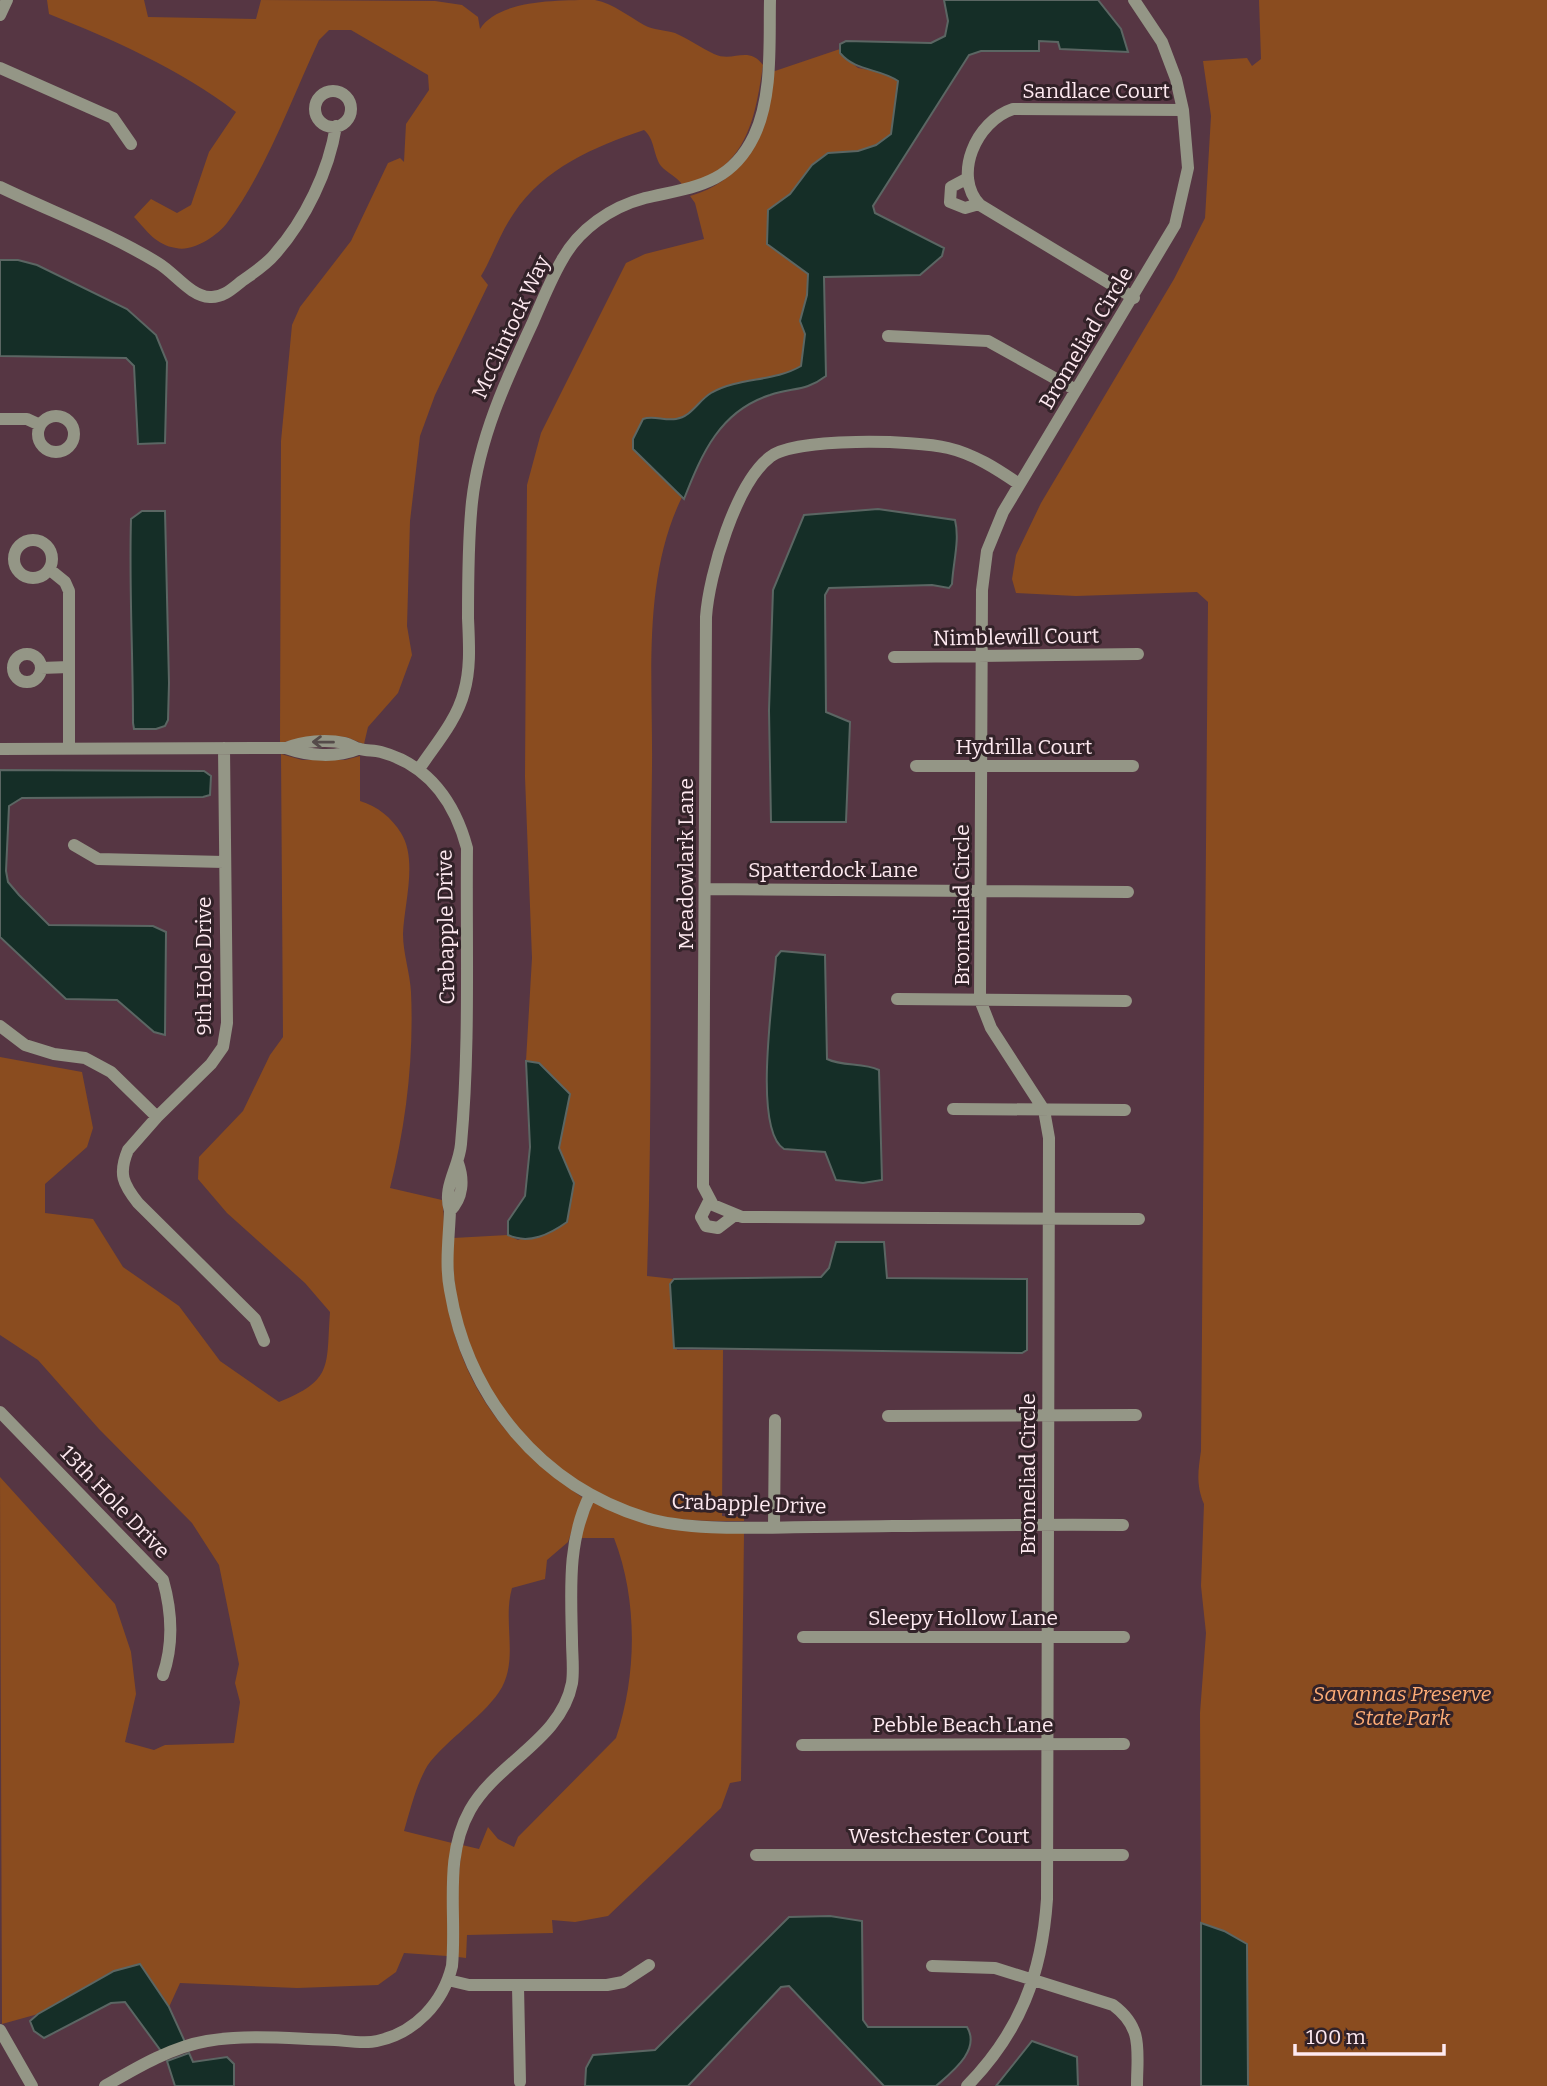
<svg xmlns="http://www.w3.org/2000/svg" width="1547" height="2086" viewBox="0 0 1547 2086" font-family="Bitter,serif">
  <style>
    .green { fill: #8a4c1f }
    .water { fill: #152e27; stroke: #5b6663; stroke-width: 2 }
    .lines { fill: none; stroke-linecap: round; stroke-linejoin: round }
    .minor { stroke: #949686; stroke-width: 12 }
    .oneway { stroke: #544b49 }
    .labels { text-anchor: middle; stroke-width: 6; stroke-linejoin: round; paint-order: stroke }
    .street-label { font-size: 21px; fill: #fee9f0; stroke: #322228 }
    .park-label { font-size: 21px; font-style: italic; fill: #feac76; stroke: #322228 }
  </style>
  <rect width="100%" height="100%" fill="#563643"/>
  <!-- green -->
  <path class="green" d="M 47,0 L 144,0 L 148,17 L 256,19 L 261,0 L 435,1 L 462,5 L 478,17 L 480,29 C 498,0 557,0 595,0 C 614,4 628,16 644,25 C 653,30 665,30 675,33 C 689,39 701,48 714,54 C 733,63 748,45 763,65 C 755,121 746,170 683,186 C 677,176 668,174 661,166 C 653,155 655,139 644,130 C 594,147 544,168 514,213 C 500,233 493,256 481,276 L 488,285 L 435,395 L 420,436 L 410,521 L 407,626 L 412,655 L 398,693 L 368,727 L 364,744 L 346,737 L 312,736 L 280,743 L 281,441 L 292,325 L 300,307 L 351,241 L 388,163 L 400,158 L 404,162 L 406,124 L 429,90 L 428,75 L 351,30 L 329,30 L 319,40 C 291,100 267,169 227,223 C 217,236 193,252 176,248 C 156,245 147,231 134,217 L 151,199 L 177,213 L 191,205 L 209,152 L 236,112 C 180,69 114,40 49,14 Z
    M 1259,0 L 1547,0 L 1547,2086 L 1248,2086 L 1247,1944 L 1224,1931 L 1201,1923 L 1200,1713 L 1206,1633 L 1201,1586 L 1204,1504 C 1196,1485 1198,1471 1201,1451 L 1208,602 L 1197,592 L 1076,596 L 1016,593 L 1012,579 L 1016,555 L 1041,503 L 1174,279 L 1205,218 L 1211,116 L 1203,61 L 1247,58 L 1252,66 L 1261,59 Z
    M 840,49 L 840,53 L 858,68 L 886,73 L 898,81 L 891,134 L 876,145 L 858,151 L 828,153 L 812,165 L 790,194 L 768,210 L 808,274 L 807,295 L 800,321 L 805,334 L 801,366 C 775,381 741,379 713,392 C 700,399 693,413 679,418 C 670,421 656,418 647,417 L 654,469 L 682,497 C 642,579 653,678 652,768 C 649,937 653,1106 647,1276 L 674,1279 L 671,1284 L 677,1350 L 723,1350 L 722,1516 L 744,1517 L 744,1521 C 714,1521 677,1522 648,1513 C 527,1478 447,1362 453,1238 L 508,1235 L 518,1240 L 567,1221 L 574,1183 L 559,1148 L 566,1116 L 539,1063 L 526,1061 L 532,958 L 525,777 L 527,485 L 541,433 L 626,263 L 645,254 L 704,239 L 695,203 L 690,196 C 755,177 757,128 772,72 Z
    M 281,754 L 302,760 L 345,760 L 360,756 L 360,801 C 377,806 392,818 401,833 C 418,860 404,904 403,934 C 403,953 410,973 411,992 C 414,1058 406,1125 390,1188 L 442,1200 C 447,1229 440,1261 445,1290 C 459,1385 506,1445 583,1498 L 568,1542 L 547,1560 L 545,1579 L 512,1588 C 502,1622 520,1661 499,1692 C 482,1718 437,1747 425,1770 C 415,1789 410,1811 404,1831 L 452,1843 L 447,1956 L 404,1953 L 396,1972 L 378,1985 L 297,1988 L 180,1983 L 169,2007 L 162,1995 L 114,1971 L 38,2014 L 2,2024 L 0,1477 L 115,1604 L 131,1652 L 136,1694 L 125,1742 L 154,1750 L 165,1745 L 234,1743 L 240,1702 L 235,1683 L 239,1664 L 219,1565 L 192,1523 L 99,1429 L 38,1360 L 0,1335 L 0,1057 L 82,1072 L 93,1128 L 87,1147 L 45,1184 L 45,1213 L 93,1219 L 123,1267 L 179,1306 L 220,1361 L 279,1402 C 334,1380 326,1366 330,1312 L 305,1283 L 227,1213 L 198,1179 L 199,1157 L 243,1111 L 270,1055 L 283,1037 Z
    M 593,1502 L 648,1525 L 744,1533 L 741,1781 L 730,1783 L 721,1808 L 608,1916 L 575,1922 L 552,1920 L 553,1933 L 467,1935 L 466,1958 L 458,1957 L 457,1891 L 462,1845 L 479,1849 L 488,1827 L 498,1839 L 514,1847 L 518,1837 L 616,1738 C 637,1675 638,1600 614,1538 L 579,1538 Z"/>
  <!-- water -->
  <path class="water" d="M 944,0 L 1098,0 L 1121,29 L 1128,52 L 1060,49 L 1058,42 L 1039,41 L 1039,51 L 981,51 L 969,55 L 873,206 L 875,213 L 944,248 L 942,256 L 920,275 L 824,277 L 826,376 C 805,392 793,387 770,395 C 720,411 702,453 684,499 L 633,449 L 633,439 L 643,419 C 653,415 664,421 676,419 C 691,417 699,400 711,393 C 739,377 774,382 801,366 L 805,334 L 800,321 L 807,295 L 808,274 L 767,244 L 768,210 L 790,194 L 812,165 L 828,153 L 858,151 L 876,145 L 891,134 L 898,81 C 879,68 856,72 840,53 L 840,44 L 846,41 L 931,43 L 945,36 L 948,21 Z
    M 0,260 L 18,260 L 37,265 L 127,309 L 156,335 L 167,362 L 165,443 L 138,444 L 134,366 L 126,358 L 0,356 Z
    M 878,509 L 955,520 C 960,540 953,563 952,584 L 949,588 L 932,585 L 829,588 L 825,595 L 826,712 L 850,722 L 846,822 L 771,822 L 769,710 L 773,590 L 804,515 Z
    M 142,511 L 165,511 L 169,683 L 168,720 L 165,726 L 156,729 L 134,729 L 133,723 C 133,655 129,587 131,519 Z
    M 0,770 L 204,771 L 211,776 L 210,795 L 203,797 L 22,798 L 9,806 L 6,871 L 8,882 L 19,895 L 49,925 L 153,926 L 166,932 L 165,1035 L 154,1032 L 117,1000 L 66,999 L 0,937 Z
    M 781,951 L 825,955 L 827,1059 C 844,1067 862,1062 879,1070 L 882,1180 L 863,1183 L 836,1180 L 825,1152 L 784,1149 C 752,1130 774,992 776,957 Z
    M 526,1061 L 539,1063 L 570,1094 L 559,1148 L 574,1183 L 567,1222 C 550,1234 529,1245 508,1235 L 508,1221 L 525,1196 L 530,1147 Z
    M 836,1242 L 884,1242 L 887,1278 L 1027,1279 L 1027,1350 L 1022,1353 L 674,1348 L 670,1284 L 674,1279 L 821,1277 L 829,1268 Z
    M 830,1916 L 862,1921 L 863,2020 L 868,2027 L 967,2027 C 981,2050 952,2072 936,2086 L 884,2086 L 789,1986 L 781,1987 L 688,2086 L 585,2086 L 586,2068 L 593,2055 L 655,2050 L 789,1917 Z
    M 1201,1923 L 1224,1931 L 1247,1944 L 1248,2086 L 1201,2086 Z
    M 140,1964 L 169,2007 L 185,2042 L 161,2051 L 125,2002 L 111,2003 L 44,2038 L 34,2031 L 30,2021 L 38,2014 L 114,1971 Z
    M 1032,2041 L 1077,2057 L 1078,2086 L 996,2086 Z
    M 189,2053 L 193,2062 L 227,2057 L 234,2064 L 234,2086 L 175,2086 L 167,2061 Z"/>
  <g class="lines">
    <!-- minor -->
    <path class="minor" d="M 0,15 L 7,0
      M 0,68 L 113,118 L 131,144
      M315 109a18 18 0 1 1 36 0a18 18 0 1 1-36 0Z
      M 966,179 L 951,187 L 950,202 L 965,208 L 979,204
      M 0,187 C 52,212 109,233 158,263 C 175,273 190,296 210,297 C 223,298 233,288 242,281 C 253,273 266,265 275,254 C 305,220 329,171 336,126
      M 1134,298 L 980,205 C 952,176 976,121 1013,109 L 1183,110
      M 888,336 L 988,341 L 1076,390
      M38 434a18 18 0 1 1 36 0a18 18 0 1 1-36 0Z
      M 0,419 L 27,419 L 40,425
      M 1019,484 C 997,469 974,454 948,448 C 916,440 794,437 770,457 C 736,483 709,574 706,617 L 703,1186 L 713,1205 L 742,1217 L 1139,1219
      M14 559a19 19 0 1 1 38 0a19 19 0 1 1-38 0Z
      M 49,569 L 65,582 L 69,591 L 69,748
      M13 668a14 14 0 1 1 28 0a14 14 0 1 1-28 0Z
      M 894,657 L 1138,654
      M 41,668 L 69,667
      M 224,748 L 227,1023 L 223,1047 L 211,1064 L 157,1117 L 128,1150 C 118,1174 123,1184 138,1203 L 255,1319 L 264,1341
      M 286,748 C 303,741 326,739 345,743 C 350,744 355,748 360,749 C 367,751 374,750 381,752 C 429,765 455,803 467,848 C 466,947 470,1046 461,1144 C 459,1168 442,1187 450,1211 C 449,1237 445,1265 450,1290 C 468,1398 541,1486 646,1518 C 691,1532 767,1527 815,1527 C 918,1526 1020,1524 1123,1525
      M 0,749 L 286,748 C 309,756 336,758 358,749
      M 916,766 L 1133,766
      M 419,769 C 435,745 457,720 464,692 C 471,668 469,642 468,618 C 468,579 468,540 472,502 C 479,438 506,380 533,322 C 542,301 551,279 562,260 C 579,229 611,207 645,198 C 691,187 730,186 754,136 C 773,96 769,43 770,0
      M 74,845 L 98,859 L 224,862
      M 706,889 L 1128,892
      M 897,999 L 1126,1001
      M 0,1026 L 25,1045 L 54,1054 L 85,1058 L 111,1072 L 157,1117
      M 953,1109 L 1125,1110
      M 709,1201 L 701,1217 L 706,1226 L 718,1228 L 735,1215
      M 450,1211 C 463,1198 464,1180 458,1163
      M 0,1412 L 163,1580 C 172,1612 174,1643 163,1675
      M 888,1416 L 1136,1415
      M 774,1527 L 775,1420
      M 803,1637 L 1124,1637
      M 802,1745 L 1124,1744
      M 756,1855 L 1123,1855
      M 932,1966 L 995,1968 L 1113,2005 C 1144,2028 1137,2051 1137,2086
      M 448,1980 L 469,1985 L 607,1985 L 623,1982 L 649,1965
      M 518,1986 L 520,2082
      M 0,2030 L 32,2086
      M 105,2086 C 136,2068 171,2047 207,2041 C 249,2034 293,2039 335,2040 C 348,2041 365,2044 377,2041 C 415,2033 443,2003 452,1966 C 457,1913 443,1858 470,1810 C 497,1762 561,1740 572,1683 C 574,1670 572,1654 572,1641 C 571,1590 567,1542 590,1495
      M 967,2086 C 1020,2032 1042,1974 1047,1899 L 1049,1138 L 1044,1110 L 991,1028 L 980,1000 L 982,590 L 987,551 L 1003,512 L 1175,225 L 1188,168 L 1183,110 L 1176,79 L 1162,42 L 1134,0"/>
  </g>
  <!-- one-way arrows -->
  <defs><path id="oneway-shaft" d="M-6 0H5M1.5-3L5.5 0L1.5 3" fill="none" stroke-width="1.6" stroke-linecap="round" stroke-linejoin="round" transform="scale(1.75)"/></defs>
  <use class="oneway" href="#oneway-shaft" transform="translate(323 742) rotate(-179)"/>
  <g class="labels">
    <!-- street labels -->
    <g class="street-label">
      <text x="1096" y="98">Sandlace Court</text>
      <text transform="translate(511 327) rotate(-65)" y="7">McClintock Way</text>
      <text transform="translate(1086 338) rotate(-59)" y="7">Bromeliad Circle</text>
      <text transform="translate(1016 637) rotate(-1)" y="7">Nimblewill Court</text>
      <text x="1024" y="754">Hydrilla Court</text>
      <text transform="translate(686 864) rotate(-90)" y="7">Meadowlark Lane</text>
      <text x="833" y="877">Spatterdock Lane</text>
      <text transform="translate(962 905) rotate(-90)" y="7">Bromeliad Circle</text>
      <text transform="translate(446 927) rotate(-91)" y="7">Crabapple Drive</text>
      <text transform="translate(204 966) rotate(-90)" y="7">9th Hole Drive</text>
      <text transform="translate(1028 1474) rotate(-90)" y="7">Bromeliad Circle</text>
      <text transform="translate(115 1502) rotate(46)" y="7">13th Hole Drive</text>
      <text transform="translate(749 1504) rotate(2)" y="7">Crabapple Drive</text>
      <text x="963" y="1625">Sleepy Hollow Lane</text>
      <text x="963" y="1732">Pebble Beach Lane</text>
      <text x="939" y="1843">Westchester Court</text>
    </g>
    <!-- park labels -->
    <g class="park-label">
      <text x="1402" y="1701">Savannas Preserve<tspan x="1402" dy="24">State Park</tspan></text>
    </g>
  </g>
  <!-- scale -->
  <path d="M1295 2044v10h149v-10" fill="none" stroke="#fee9f0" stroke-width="3.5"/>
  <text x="1306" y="2044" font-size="21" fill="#fee9f0" stroke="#322228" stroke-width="5" paint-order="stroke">100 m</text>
</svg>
